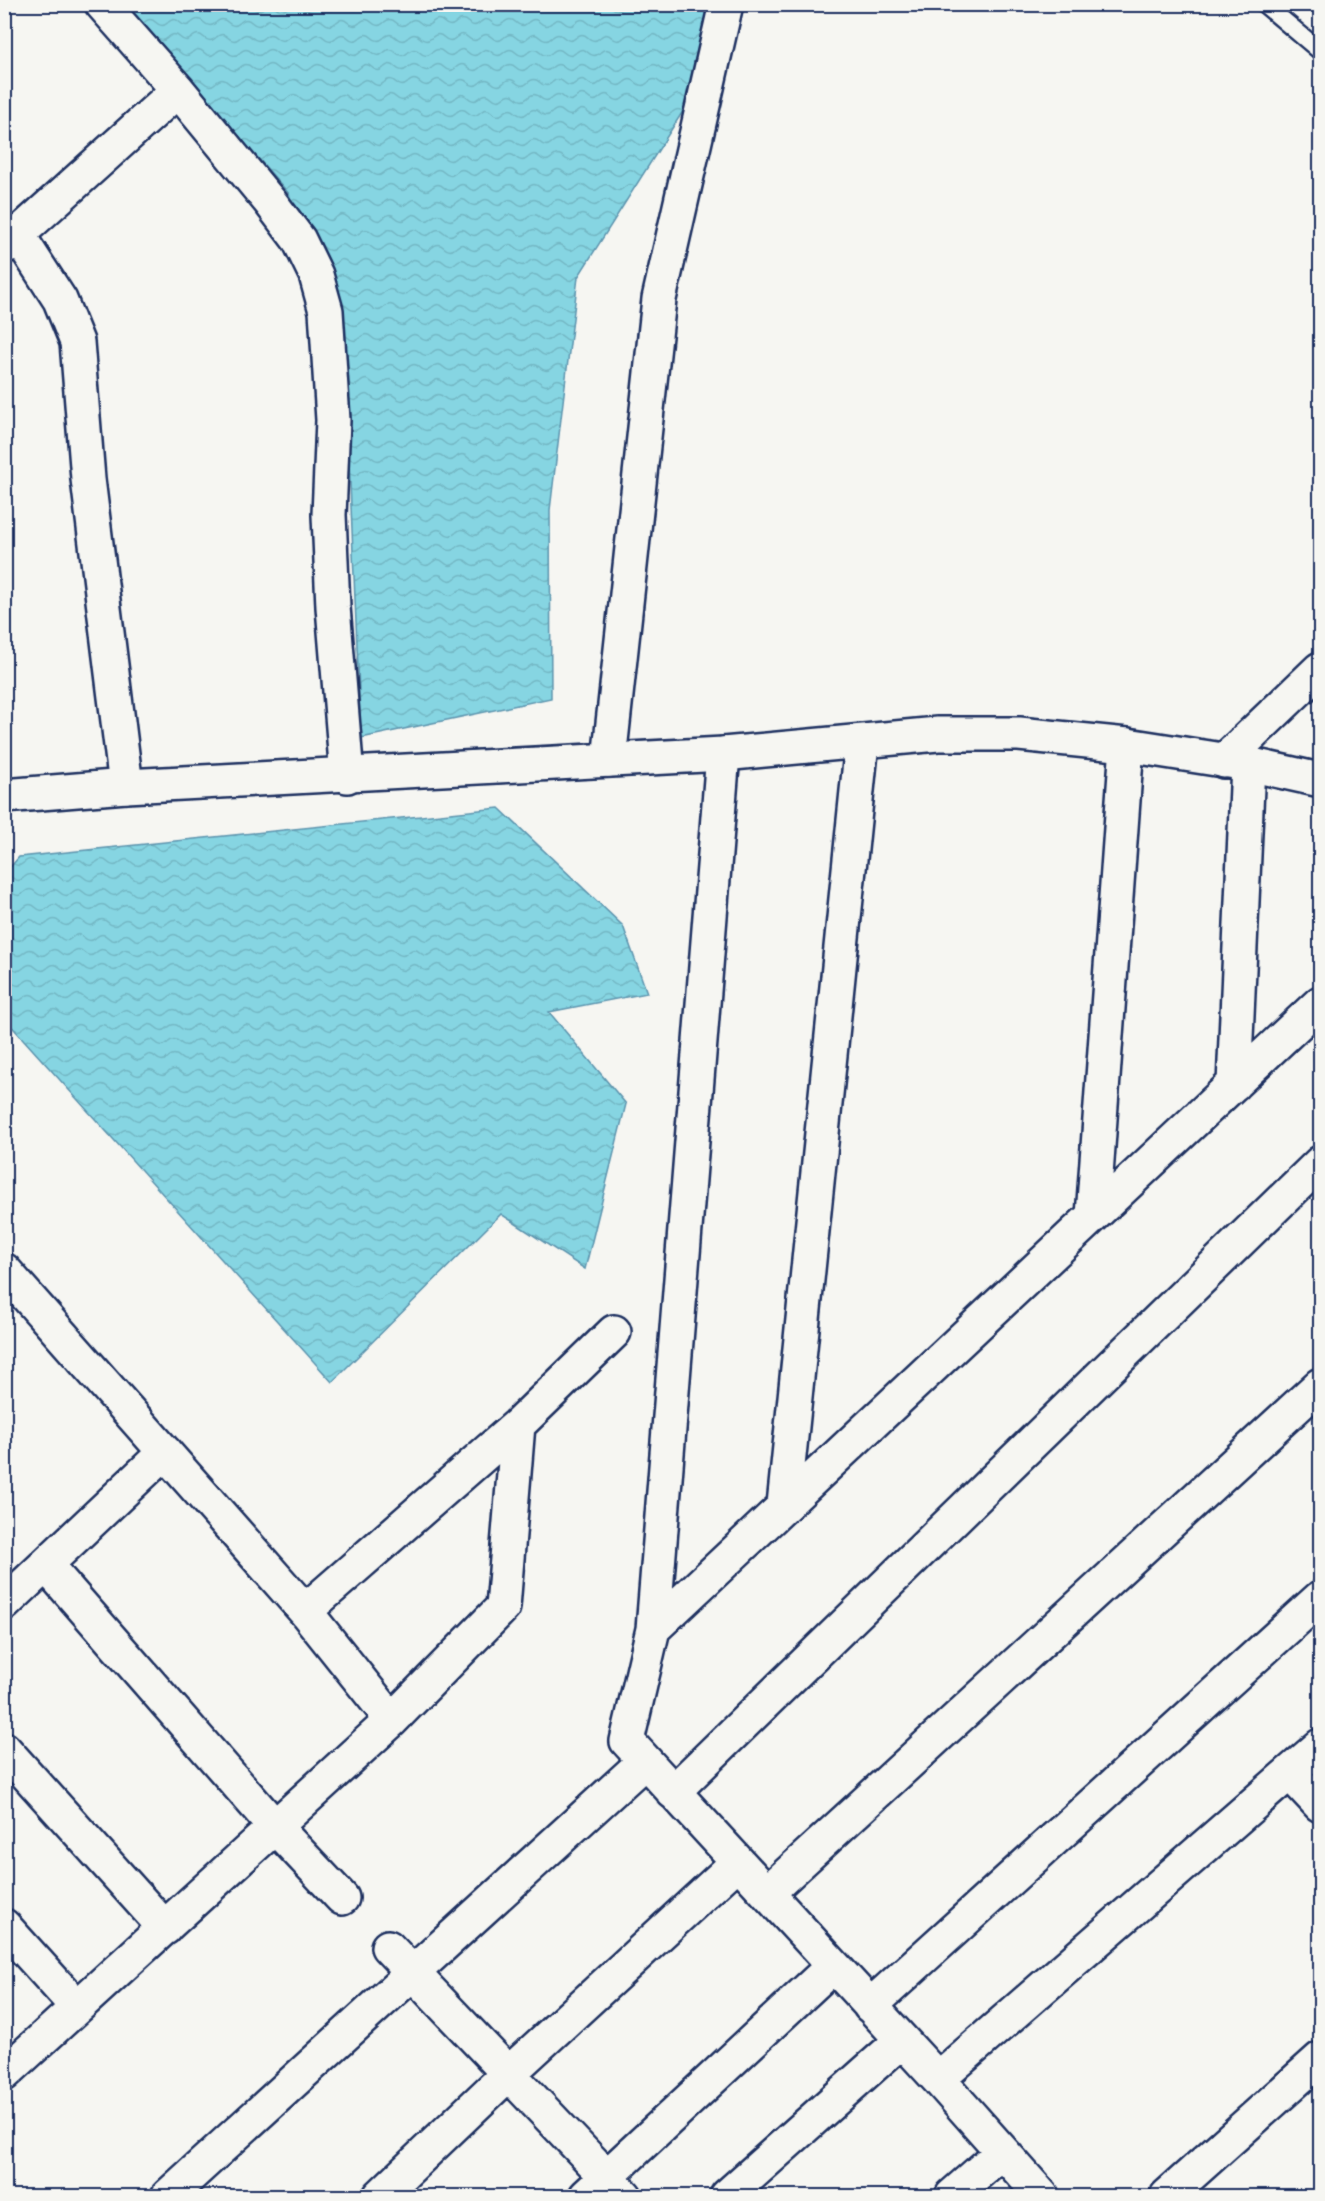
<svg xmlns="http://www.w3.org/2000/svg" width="1325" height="2201" viewBox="0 0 1325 2201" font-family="Pangolin,sans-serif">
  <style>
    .water { fill: url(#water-waves); stroke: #5b93ad; stroke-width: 1.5 }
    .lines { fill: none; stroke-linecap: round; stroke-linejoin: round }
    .lane-casing { stroke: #1b2f5e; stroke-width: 21 }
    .street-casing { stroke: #1b2f5e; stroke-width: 38 }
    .secondary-casing { stroke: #1b2f5e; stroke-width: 38 }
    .lane { stroke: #f6f6f2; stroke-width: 16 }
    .street { stroke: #f6f6f2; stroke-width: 33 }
    .secondary { stroke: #f6f6f2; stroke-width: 33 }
  </style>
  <defs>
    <pattern id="water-waves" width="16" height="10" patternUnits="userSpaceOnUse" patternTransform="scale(1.5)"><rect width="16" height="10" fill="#86d5e2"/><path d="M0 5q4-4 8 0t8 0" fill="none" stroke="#73b7c4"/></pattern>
  </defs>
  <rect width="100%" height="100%" fill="#f6f6f2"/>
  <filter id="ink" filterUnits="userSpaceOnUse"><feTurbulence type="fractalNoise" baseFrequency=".0167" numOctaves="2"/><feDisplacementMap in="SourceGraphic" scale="12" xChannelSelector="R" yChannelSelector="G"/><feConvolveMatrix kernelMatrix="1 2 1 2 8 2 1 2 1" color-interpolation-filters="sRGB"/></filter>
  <g filter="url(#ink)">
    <!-- water -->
    <path class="water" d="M 126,5 L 707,5 L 692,97 L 578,277 L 550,510 L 551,698 L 361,738 L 345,367 L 289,194 Z
      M 499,808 L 623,926 L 647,993 L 549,1012 L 626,1104 L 585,1269 L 501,1214 L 332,1382 L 5,1019 L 5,873 L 19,857 Z"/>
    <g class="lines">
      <!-- lane casing -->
      <g class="lane-casing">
        <path id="lane" d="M 1264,4 L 1320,51"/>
      </g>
      <!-- street casing -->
      <g class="street-casing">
        <path id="street" d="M 102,4 L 178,90 L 271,203 L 299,240 L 316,275 L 326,311 L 333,420 L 329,515 L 333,607 L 347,776
          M 18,235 L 60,300 L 77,342 L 88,479 L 126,786
          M 4,247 L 178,90
          M 723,754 L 653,1629 L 627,1741 L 938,2079 L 1042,2196
          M 609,760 L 659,299 L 726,4
          M 1224,761 L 1320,669
          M 1234,1084 L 1248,764
          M 1093,1216 L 1127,745
          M 4,1270 L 305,1611 L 392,1720
          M 784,1505 L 862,742
          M 46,1565 L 275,1827 L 342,1898
          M 4,1604 L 165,1452
          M 305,1611 L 518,1425 L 614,1332
          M 653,1629 L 1320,1003
          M 4,1749 L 165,1928
          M 1290,1773 L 1320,1805
          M 673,1792 L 1320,1163
          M 767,1893 L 1320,1385
          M 4,1926 L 77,2007
          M 388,1947 L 625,2196
          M 870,2006 L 1320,1598
          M 4,2074 L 392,1720 L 503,1607 L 518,1425
          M 938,2079 L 1320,1746
          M 168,2196 L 645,1761
          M 380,2196 L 508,2074 L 738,1862
          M 586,2196 L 833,1966
          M 727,2196 L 902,2040
          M 952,2196 L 1002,2152
          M 1167,2196 L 1320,2059"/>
      </g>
      <!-- secondary casing -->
      <g class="secondary-casing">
        <path id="secondary" d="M 4,796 L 126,786 L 723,754 L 938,734 L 1019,734 L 1127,745 L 1248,764 L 1320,780"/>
      </g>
      <!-- lane -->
      <use href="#lane" class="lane"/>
      <!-- street -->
      <use href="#street" class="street"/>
      <!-- secondary -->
      <use href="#secondary" class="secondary"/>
    </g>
  </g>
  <!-- margin -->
  <rect width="1325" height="2201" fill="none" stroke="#f6f6f2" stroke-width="24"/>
  <rect x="12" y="12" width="1301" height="2177" fill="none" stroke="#1b2f5e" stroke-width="2" filter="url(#ink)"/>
</svg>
